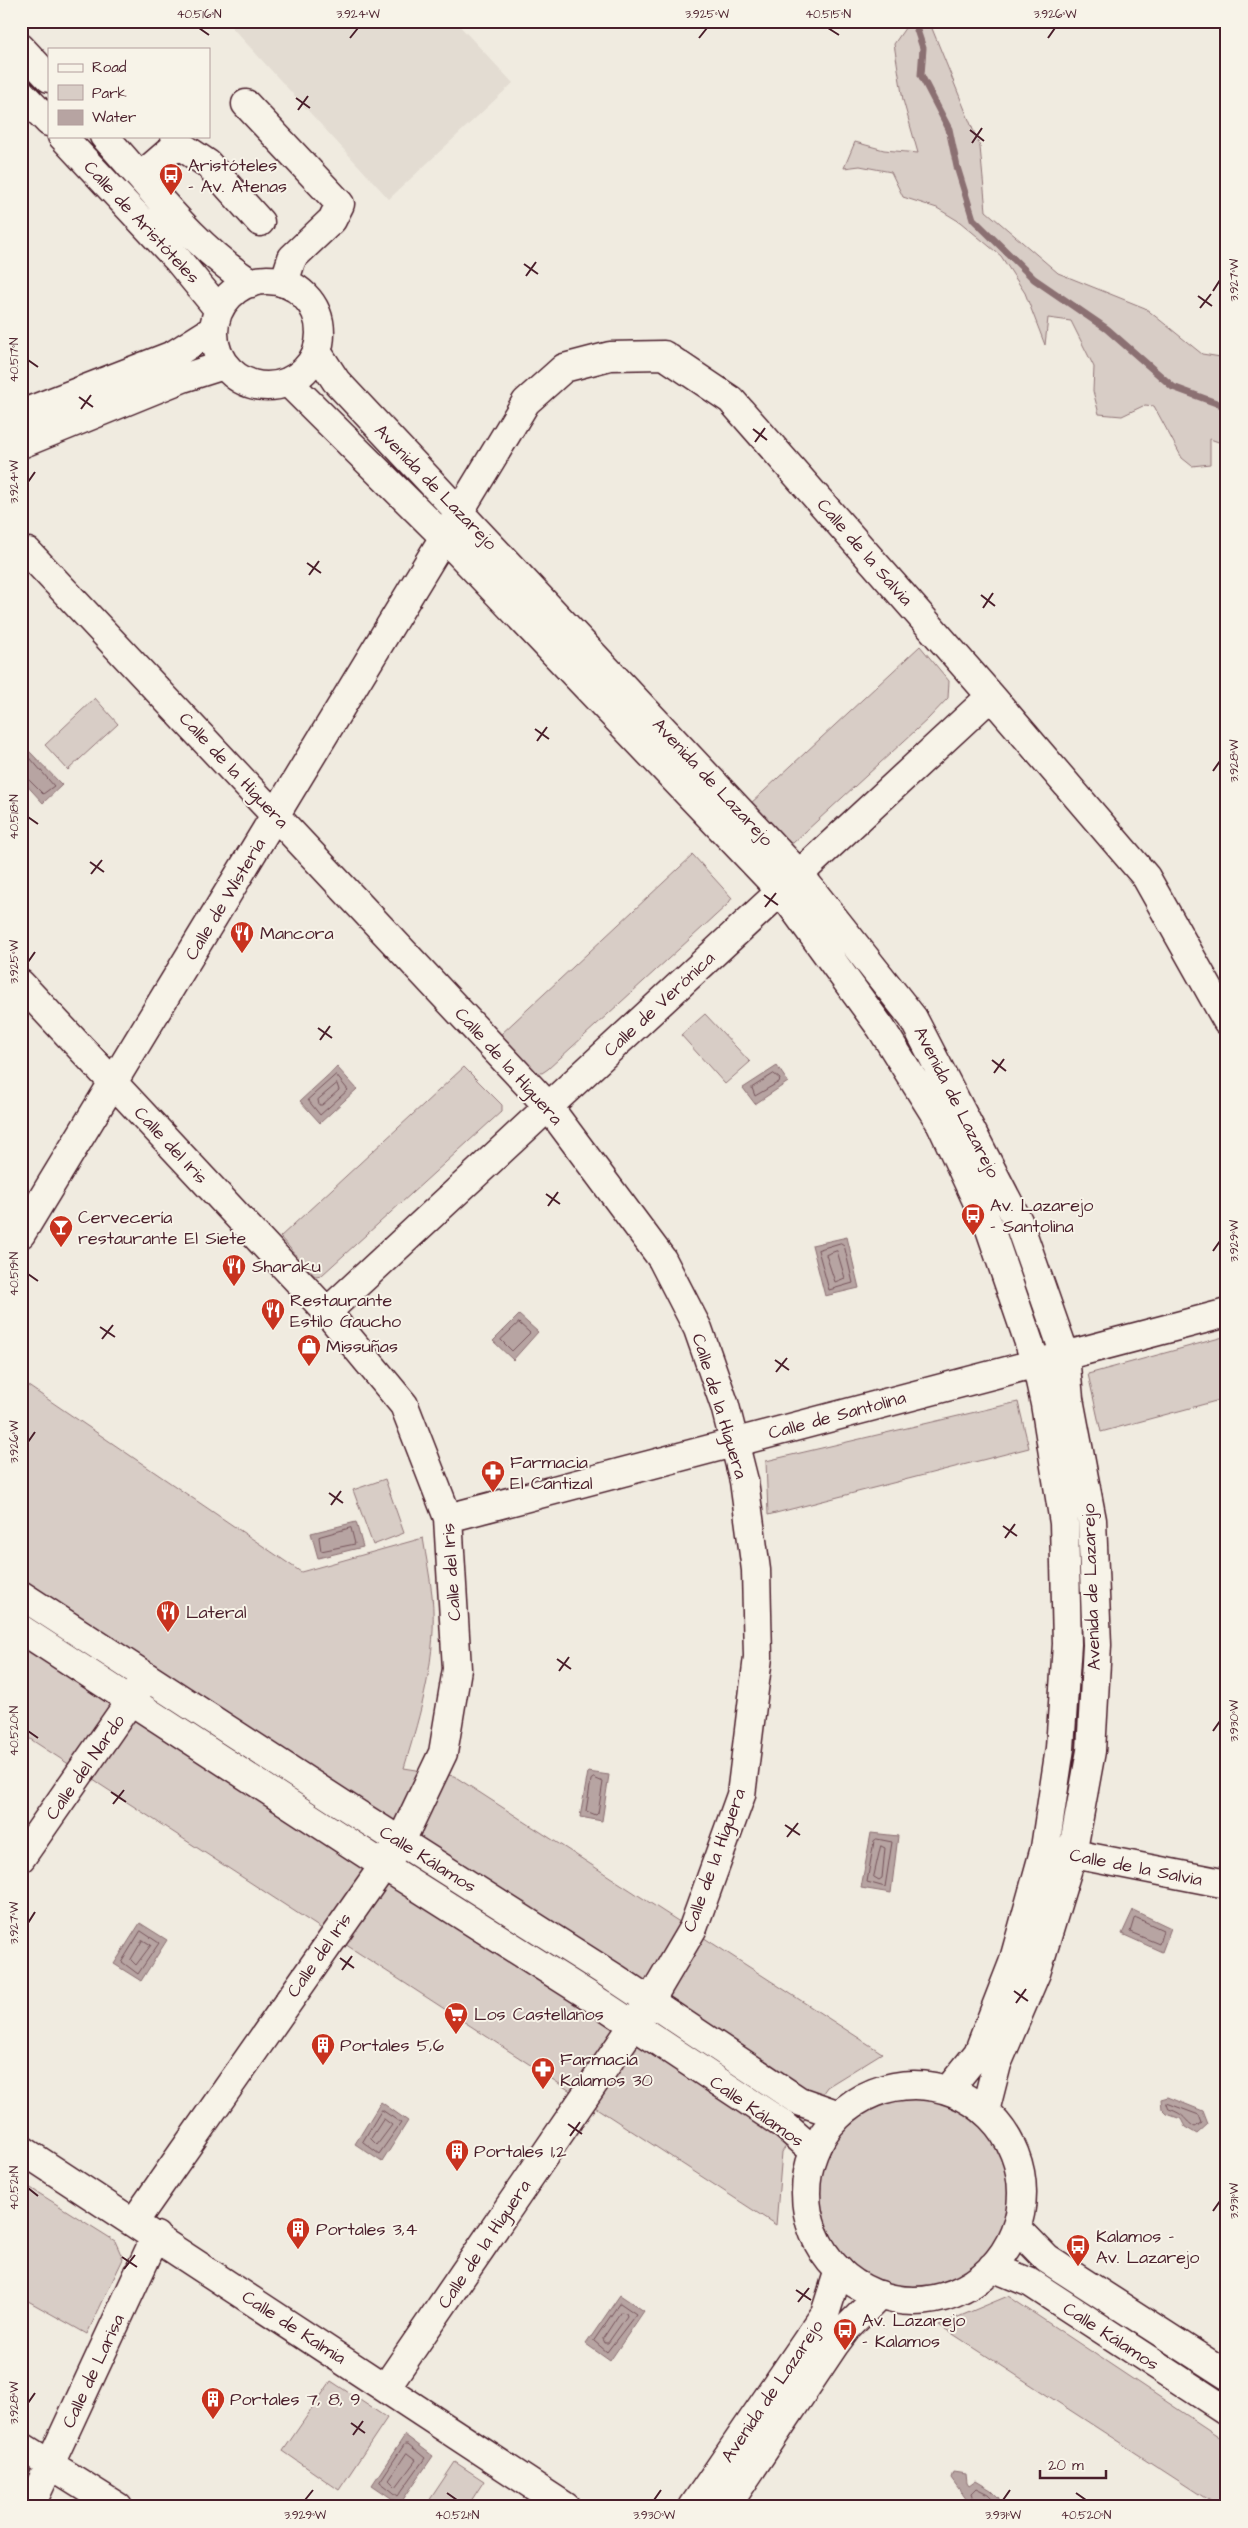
<svg xmlns="http://www.w3.org/2000/svg" width="1248" height="2528" viewBox="0 0 1248 2528" font-family="'Architects Daughter',sans-serif">
  <style>
    .built { fill: #e3dcd2 }
    .green { fill: #d8cdc6; stroke: #917678 }
    .water { fill: #b7a4a2; stroke: #8b6f72 }
    .lines { fill: none; stroke-linecap: round; stroke-linejoin: round }
    .shore { stroke: #76545b; stroke-width: 1 }
    .stream { stroke: #8b6f72; stroke-width: 7 }
    .minor-casing { stroke: #4a1f2b; stroke-width: 31 }
    .major-casing { stroke: #4a1f2b; stroke-width: 31 }
    .minor { stroke: #f7f3e8; stroke-width: 28 }
    .major { stroke: #f7f3e8; stroke-width: 28 }
    .ticks { fill: none; stroke: #4a1f2b; stroke-width: 2 }
    .labels { text-anchor: middle; stroke-width: 4; stroke-linejoin: round; paint-order: stroke }
    .poi-label { font-size: 18px; fill: #4a1f2b; stroke: #f7f3e8; text-anchor: start }
    .street-label { font-size: 18px; fill: #4a1f2b; stroke: #f7f3e8 }
    .neatline { fill: none; stroke: #4a1f2b; stroke-width: 2 }
    .ticks-label { font-size: 12px; text-anchor: middle; fill: #4a1f2b }
  </style>
  <rect width="100%" height="100%" fill="#f0ebe0"/>
  <filter id="ink" filterUnits="userSpaceOnUse"><feTurbulence type="fractalNoise" baseFrequency=".02" numOctaves="2"/><feDisplacementMap in="SourceGraphic" scale="10" xChannelSelector="R" yChannelSelector="G"/><feConvolveMatrix kernelMatrix="1 2 1 2 8 2 1 2 1" color-interpolation-filters="sRGB"/></filter>
  <g filter="url(#ink)">
    <!-- built -->
    <path class="built" d="M 226,21 L 455,21 L 513,83 L 389,199 Z"/>
    <!-- green -->
    <path class="green" d="M 910,21 L 921,21 L 931,26 L 980,147 L 986,211 L 1058,273 L 1145,308 L 1202,354 L 1227,358 L 1227,445 L 1210,439 L 1210,464 L 1192,466 L 1182,458 L 1154,406 L 1145,405 L 1122,416 L 1099,414 L 1093,391 L 1094,367 L 1071,321 L 1048,318 L 1045,345 L 1025,293 L 1001,256 L 960,222 L 937,208 L 903,197 L 891,172 L 860,166 L 844,168 L 855,142 L 884,150 L 918,153 L 903,100 L 894,44 Z
      M 920,646 L 949,681 L 948,698 L 928,719 L 793,843 L 784,843 L 749,805 Z
      M 95,698 L 118,724 L 68,770 L 45,745 Z
      M 693,855 L 732,898 L 727,905 L 548,1069 L 542,1073 L 534,1072 L 499,1036 Z
      M 705,1014 L 750,1062 L 725,1084 L 681,1035 Z
      M 464,1067 L 502,1105 L 502,1111 L 322,1275 L 315,1276 L 280,1237 Z
      M 1227,1336 L 1227,1398 L 1101,1432 L 1088,1374 Z
      M 21,1381 L 301,1572 L 423,1538 C 426,1557 430,1576 432,1595 C 438,1655 421,1712 404,1768 L 454,1776 L 882,2053 L 827,2087 L 782,2152 L 776,2225 L 21,1733 Z
      M 1018,1402 L 1029,1448 L 768,1515 L 766,1461 Z
      M 385,1479 L 404,1533 L 373,1545 L 353,1490 Z
      M817 2192a98 98 0 1 1 196 0a98 98 0 1 1-196 0Z
      M 21,2182 L 115,2241 L 123,2259 L 87,2334 L 21,2297 Z
      M 1008,2296 L 1227,2442 L 1227,2507 L 1219,2507 L 939,2325 Z
      M 331,2381 L 387,2418 L 339,2490 L 283,2451 Z
      M 455,2462 L 484,2481 L 467,2507 L 425,2507 Z"/>
    <!-- water -->
    <path class="water" d="M 29,751 L 62,785 L 43,803 L 21,779 L 21,758 Z
      M 777,1066 L 788,1082 L 755,1104 L 743,1088 Z
      M 337,1067 L 357,1089 L 320,1123 L 300,1101 Z
      M 847,1237 L 859,1288 L 825,1296 L 812,1245 Z
      M 519,1315 L 538,1332 L 513,1360 L 493,1341 Z
      M 356,1522 L 363,1547 L 318,1558 L 311,1533 Z
      M 588,1772 L 609,1775 L 602,1821 L 580,1817 Z
      M 871,1833 L 898,1836 L 891,1893 L 861,1888 Z
      M 1133,1910 L 1171,1928 L 1162,1952 L 1122,1934 Z
      M 140,1923 L 167,1940 L 141,1981 L 114,1964 Z
      M 1168,2097 L 1203,2111 L 1208,2124 L 1197,2134 L 1185,2127 L 1181,2119 L 1167,2114 L 1162,2109 L 1161,2099 Z
      M 381,2102 L 408,2121 L 382,2162 L 355,2144 Z
      M 620,2295 L 644,2311 L 610,2361 L 586,2344 Z
      M 405,2435 L 433,2456 L 400,2504 L 372,2485 Z
      M 953,2472 L 966,2474 L 967,2483 L 969,2486 L 976,2481 L 991,2490 L 999,2498 L 999,2504 L 996,2507 L 972,2507 L 951,2478 Z"/>
    <g class="lines">
      <!-- shore -->
      <path class="shore" d="M 21,762 L 31,759 L 54,786 L 43,794 L 26,777 L 21,776
        M 774,1074 L 780,1079 L 779,1082 L 755,1096 L 752,1088 Z
        M 336,1075 L 348,1090 L 320,1115 L 308,1100 Z
        M 337,1084 L 339,1090 L 322,1105 L 319,1105 L 318,1100 Z
        M 841,1243 L 844,1245 L 853,1283 L 829,1290 L 818,1250 Z
        M 837,1251 L 845,1278 L 835,1282 L 826,1255 Z
        M 519,1323 L 530,1333 L 512,1351 L 501,1340 Z
        M 351,1528 L 355,1544 L 321,1551 L 319,1537 Z
        M 594,1778 L 603,1782 L 598,1813 L 596,1815 L 586,1811 L 591,1780 Z
        M 877,1839 L 892,1842 L 885,1887 L 867,1882 L 874,1841 Z
        M 881,1846 L 885,1848 L 882,1878 L 879,1880 L 874,1877 Z
        M 1137,1918 L 1163,1930 L 1159,1944 L 1130,1932 L 1134,1919 Z
        M 141,1931 L 159,1943 L 138,1974 L 122,1962 Z
        M 143,1940 L 151,1945 L 136,1965 L 131,1960 Z
        M 1167,2103 L 1199,2115 L 1202,2123 L 1195,2127 C 1183,2120 1187,2115 1169,2109 Z
        M 382,2110 L 401,2123 L 379,2154 L 363,2142 Z
        M 384,2119 L 392,2125 L 377,2145 L 371,2139 Z
        M 620,2303 L 636,2314 L 607,2352 L 594,2341 Z
        M 621,2312 L 626,2313 L 627,2316 L 608,2343 L 605,2343 L 603,2339 Z
        M 405,2444 L 408,2444 L 425,2458 L 398,2496 L 380,2482 Z
        M 407,2453 L 416,2460 L 396,2487 L 389,2480 Z
        M 976,2507 L 971,2493 L 976,2488 L 988,2494 L 994,2500 L 993,2507"/>
      <!-- stream -->
      <path class="stream" d="M 914,21 L 923,48 L 921,75 L 949,129 L 957,167 L 973,219 L 1034,279 L 1107,329 L 1173,387 L 1227,407"/>
      <!-- minor casing -->
      <g class="minor-casing">
        <path id="minor" d="M 246,104 L 340,204 L 332,220 L 292,258 L 284,283
          M 178,144 L 208,164 L 260,222
          M 141,176 L 178,144 L 175,136
          M 317,352 L 336,381 L 799,874 L 913,1018 L 1018,1221 L 1065,1355 L 1069,1399 L 1092,1520 L 1097,1645 L 1091,1751 L 1072,1855 L 1036,1973 L 997,2064 L 985,2111
          M 288,382 L 444,537 L 781,891 L 881,1028 L 941,1124 L 990,1229 L 1036,1363 L 1045,1404 L 1064,1523 L 1067,1644 L 1060,1748 L 1045,1848 L 1013,1963 L 978,2053 L 948,2090
          M 21,559 L 28,552 L 548,1106 L 662,1259 L 698,1329 L 725,1406 L 744,1481 L 756,1570 L 758,1657 L 741,1795 L 693,1928 L 650,2001 L 386,2387
          M 21,984 L 327,1312 L 404,1405 L 448,1518 L 457,1669 L 443,1753 L 401,1841 L 134,2222
          M 21,1234 L 526,402 L 564,368 L 610,356 L 664,355 L 731,400 L 991,696 L 1146,877 L 1227,1021
          M 327,1312 L 991,696
          M 448,1518 L 1227,1313
          M 1053,1850 L 1227,1884
          M 21,1858 L 144,1681
          M 21,2149 L 566,2507
          M 21,2446 L 118,2507
          M 30,2507 L 156,2236
          M 693,2507 L 825,2314 L 839,2270
          M 726,2507 L 835,2344 L 847,2328 L 880,2295"/>
      </g>
      <!-- major casing -->
      <g class="major-casing">
        <path id="major" d="M 21,48 L 49,78
          M 21,93 L 49,122
          M 62,136 L 178,260 L 219,310
          M 104,136 C 150,186 193,246 251,283
          M214 333a53 53 0 1 1 106 0a53 53 0 1 1-106 0Z
          M 21,414 L 173,355 L 214,329
          M 21,444 L 183,378 L 224,365
          M 21,1595 L 362,1817 L 615,1978 L 799,2101 L 839,2115
          M 21,1629 L 383,1865 L 599,2002 L 784,2125 L 814,2151
          M806 2193a108 108 0 1 1 216 0a108 108 0 1 1-216 0Z
          M 1017,2228 L 1047,2259 L 1227,2375
          M 992,2267 L 1031,2283 L 1227,2411"/>
      </g>
      <!-- minor -->
      <use href="#minor" class="minor"/>
      <!-- major -->
      <use href="#major" class="major"/>
    </g>
  </g>
  <!-- ticks -->
  <path class="ticks" d="M 199,28 L 209,35M 828,28 L 839,35M 350,38 L 358,28M 699,38 L 707,28M 1048,38 L 1055,28M 296,98 L 310,108M 298,110 L 308,96M 970,130 L 984,141M 972,143 L 982,128M 524,264 L 538,274M 526,276 L 536,262M 1213,291 L 1220,280M 1198,296 L 1212,306M 1200,308 L 1211,294M 28,360 L 38,367M 79,397 L 93,407M 81,409 L 91,395M 753,429 L 767,440M 755,442 L 765,428M 28,482 L 35,472M 307,563 L 321,573M 309,575 L 319,561M 981,595 L 995,606M 983,608 L 993,593M 535,729 L 549,739M 537,741 L 547,727M 1213,771 L 1220,761M 28,817 L 38,824M 90,862 L 104,872M 91,874 L 102,860M 764,895 L 778,905M 765,907 L 776,893M 28,962 L 35,952M 318,1028 L 332,1038M 320,1040 L 330,1026M 992,1060 L 1006,1071M 994,1073 L 1004,1059M 546,1194 L 560,1204M 548,1206 L 558,1192M 1213,1251 L 1220,1241M 28,1274 L 38,1281M 100,1327 L 115,1337M 102,1339 L 113,1325M 775,1360 L 789,1370M 776,1372 L 787,1358M 28,1442 L 35,1432M 329,1493 L 343,1503M 331,1505 L 341,1491M 1003,1526 L 1017,1536M 1005,1538 L 1015,1524M 557,1659 L 571,1669M 559,1671 L 569,1657M 28,1731 L 38,1738M 1213,1731 L 1220,1721M 111,1792 L 126,1802M 113,1804 L 124,1790M 785,1825 L 800,1835M 787,1837 L 798,1823M 28,1923 L 35,1912M 340,1958 L 354,1968M 342,1970 L 352,1956M 1014,1991 L 1028,2001M 1016,2003 L 1026,1989M 568,2124 L 582,2134M 570,2136 L 580,2122M 28,2188 L 38,2196M 1213,2211 L 1220,2201M 122,2257 L 137,2267M 124,2269 L 135,2255M 796,2290 L 811,2300M 798,2302 L 809,2288M 28,2403 L 35,2393M 351,2423 L 365,2433M 353,2435 L 363,2421M 447,2493 L 457,2500M 1076,2493 L 1086,2500M 305,2500 L 313,2490M 654,2500 L 661,2490M 1003,2500 L 1010,2490"/>
  <!-- icons -->
  <defs>
    <g id="bus-pin" transform="scale(1.25)"><path d="M0 17L-7.5 6A9.5 9.5 0 1 1 7.5 6Z" fill="#c8321e" stroke="#f7f3e8"/><path d="M-5-6H5V4H4V6H2V4H-2V6H-4V4H-5ZM-3.5-4V0h7V-4ZM-3.5 1.2v1.5H-2V1.2ZM2 1.2v1.5H3.5V1.2Z" fill="#fff"/></g>
    <g id="restaurant-pin" transform="scale(1.25)"><path d="M0 17L-7.5 6A9.5 9.5 0 1 1 7.5 6Z" fill="#c8321e" stroke="#f7f3e8"/><path d="M-5-6h1v4h1v-4h1v4h1v-4h1v5L-1.5 .5V6h-2V.5L-5-1ZM5-6V6H3V1.5H1.5Q1.5-4 5-6Z" fill="#fff"/></g>
    <g id="bar-pin" transform="scale(1.25)"><path d="M0 17L-7.5 6A9.5 9.5 0 1 1 7.5 6Z" fill="#c8321e" stroke="#f7f3e8"/><path d="M-6-5H6L.8 .8V4.5H3.5V6h-7V4.5H-.8V.8Z" fill="#fff"/></g>
    <g id="shop-pin" transform="scale(1.25)"><path d="M0 17L-7.5 6A9.5 9.5 0 1 1 7.5 6Z" fill="#c8321e" stroke="#f7f3e8"/><path d="M-5-2.5h2.3a2.7 3.5 0 0 1 5.4 0H5L5.5 6h-11ZM-1.5-2.5h3a1.5 2.3 0 0 0-3 0Z" fill="#fff"/></g>
    <g id="pharmacy-pin" transform="scale(1.25)"><path d="M0 17L-7.5 6A9.5 9.5 0 1 1 7.5 6Z" fill="#c8321e" stroke="#f7f3e8"/><path d="M-2-6h4v4h4v4h-4v4h-4v-4h-4v-4h4Z" fill="#fff"/></g>
    <g id="supermarket-pin" transform="scale(1.25)"><path d="M0 17L-7.5 6A9.5 9.5 0 1 1 7.5 6Z" fill="#c8321e" stroke="#f7f3e8"/><path d="M-6-5.5h2.5l.6 2H6L4.5 2H-2.5L-4.4-4H-6ZM-1.5 3.2a1.3 1.3 0 1 0 .1 0ZM3 3.2a1.3 1.3 0 1 0 .1 0Z" fill="#fff"/></g>
    <g id="building-pin" transform="scale(1.25)"><path d="M0 17L-7.5 6A9.5 9.5 0 1 1 7.5 6Z" fill="#c8321e" stroke="#f7f3e8"/><path d="M-4-6H4V6H1V3H-1V6H-4ZM-2.5-4.3h1.7v1.8h-1.7ZM.8-4.3h1.7v1.8H.8ZM-2.5-1h1.7V.8h-1.7ZM.8-1h1.7V.8H.8Z" fill="#fff"/></g>
  </defs>
  <g fill-rule="evenodd">
    <use href="#bus-pin" x="171" y="175"/>
    <use href="#restaurant-pin" x="242" y="933"/>
    <use href="#bus-pin" x="973" y="1215"/>
    <use href="#bar-pin" x="61" y="1227"/>
    <use href="#restaurant-pin" x="234" y="1266"/>
    <use href="#restaurant-pin" x="273" y="1310"/>
    <use href="#shop-pin" x="309" y="1346"/>
    <use href="#pharmacy-pin" x="493" y="1472"/>
    <use href="#restaurant-pin" x="168" y="1612"/>
    <use href="#supermarket-pin" x="456" y="2014"/>
    <use href="#building-pin" x="323" y="2045"/>
    <use href="#pharmacy-pin" x="543" y="2069"/>
    <use href="#building-pin" x="457" y="2151"/>
    <use href="#building-pin" x="298" y="2229"/>
    <use href="#bus-pin" x="1078" y="2246"/>
    <use href="#bus-pin" x="845" y="2330"/>
    <use href="#building-pin" x="213" y="2399"/>
  </g>
  <g class="labels">
    <!-- poi labels -->
    <g class="poi-label">
      <text x="188" y="171">Aristóteles<tspan x="188" dy="21">- Av. Atenas</tspan></text>
      <text x="260" y="939">Mancora</text>
      <text x="990" y="1211">Av. Lazarejo<tspan x="990" dy="21">- Santolina</tspan></text>
      <text x="78" y="1223">Cervecería<tspan x="78" dy="21">restaurante El Siete</tspan></text>
      <text x="252" y="1272">Sharaku</text>
      <text x="290" y="1306">Restaurante<tspan x="290" dy="21">Estilo Gaucho</tspan></text>
      <text x="326" y="1352">Missuñas</text>
      <text x="510" y="1468">Farmacia<tspan x="510" dy="21">El Cantizal</tspan></text>
      <text x="186" y="1618">Lateral</text>
      <text x="474" y="2020">Los Castellanos</text>
      <text x="340" y="2051">Portales 5,6</text>
      <text x="560" y="2065">Farmacia<tspan x="560" dy="21">Kalamos 30</tspan></text>
      <text x="474" y="2157">Portales 1,2</text>
      <text x="316" y="2235">Portales 3,4</text>
      <text x="1096" y="2242">Kalamos -<tspan x="1096" dy="21">Av. Lazarejo</tspan></text>
      <text x="862" y="2326">Av. Lazarejo<tspan x="862" dy="21">- Kalamos</tspan></text>
      <text x="230" y="2405">Portales 7, 8, 9</text>
    </g>
    <!-- street labels -->
    <g class="street-label">
      <text transform="translate(142 222) rotate(47)" y="6">Calle de Aristóteles</text>
      <text transform="translate(436 487) rotate(46)" y="6">Avenida de Lazarejo</text>
      <text transform="translate(865 552) rotate(49)" y="6">Calle de la Salvia</text>
      <text transform="translate(234 770) rotate(47)" y="6">Calle de la Higuera</text>
      <text transform="translate(713 782) rotate(47)" y="6">Avenida de Lazarejo</text>
      <text transform="translate(225 899) rotate(-59)" y="6">Calle de Wisteria</text>
      <text transform="translate(659 1004) rotate(-43)" y="6">Calle de Verónica</text>
      <text transform="translate(509 1066) rotate(48)" y="6">Calle de la Higuera</text>
      <text transform="translate(957 1102) rotate(63)" y="6">Avenida de Lazarejo</text>
      <text transform="translate(171 1145) rotate(47)" y="6">Calle del Iris</text>
      <text transform="translate(720 1406) rotate(73)" y="6">Calle de la Higuera</text>
      <text transform="translate(837 1415) rotate(-15)" y="6">Calle de Santolina</text>
      <text transform="translate(451 1572) rotate(-94)" y="6">Calle del Iris</text>
      <text transform="translate(1091 1587) rotate(-92)" y="6">Avenida de Lazarejo</text>
      <text transform="translate(85 1767) rotate(-55)" y="6">Calle del Nardo</text>
      <text transform="translate(428 1859) rotate(32)" y="6">Calle Kálamos</text>
      <text transform="translate(714 1860) rotate(-70)" y="6">Calle de la Higuera</text>
      <text transform="translate(1136 1867) rotate(11)" y="6">Calle de la Salvia</text>
      <text transform="translate(319 1955) rotate(-55)" y="6">Calle del Iris</text>
      <text transform="translate(757 2111) rotate(35)" y="6">Calle Kálamos</text>
      <text transform="translate(484 2244) rotate(-56)" y="6">Calle de la Higuera</text>
      <text transform="translate(294 2327) rotate(33)" y="6">Calle de Kalmia</text>
      <text transform="translate(1111 2336) rotate(33)" y="6">Calle Kálamos</text>
      <text transform="translate(93 2371) rotate(-65)" y="6">Calle de Larisa</text>
      <text transform="translate(772 2391) rotate(-56)" y="6">Avenida de Lazarejo</text>
    </g>
  </g>
  <!-- margin -->
  <rect width="1248" height="2528" fill="none" stroke="#f7f3e8" stroke-width="55"/>
  <!-- legend -->
  <rect x="48" y="48" width="162" height="90" fill="#f7f3e8" stroke="#b29e9c"/>
  <rect x="58" y="64" width="25" height="8" fill="#f7f3e8" stroke="#b29e9c"/>
  <text x="92" y="72" font-size="15" fill="#4a1f2b">Road</text>
  <rect x="58" y="85" width="25" height="15" fill="#d8cdc6" stroke="#b29e9c"/>
  <text x="92" y="98" font-size="15" fill="#4a1f2b">Park</text>
  <rect x="58" y="110" width="25" height="15" fill="#b7a4a2" stroke="#b29e9c"/>
  <text x="92" y="122" font-size="15" fill="#4a1f2b">Water</text>
  <!-- scale -->
  <path d="M1040 2470v8h66v-8" fill="none" stroke="#4a1f2b" stroke-width="2.5"/>
  <text x="1048" y="2470" font-size="15" fill="#4a1f2b" stroke="#f7f3e8" stroke-width="4" paint-order="stroke">20 m</text>
  <rect x="28" y="28" width="1192" height="2472" class="neatline"/>
  <g class="ticks-label">
    <text x="199" y="18">40.516°N</text>
    <text x="358" y="18">3.924°W</text>
    <text x="707" y="18">3.925°W</text>
    <text x="828" y="18">40.515°N</text>
    <text x="1055" y="18">3.926°W</text>
    <text transform="translate(1234 280) rotate(-90)" y="4">3.927°W</text>
    <text transform="translate(14 360) rotate(-90)" y="4">40.517°N</text>
    <text transform="translate(14 482) rotate(-90)" y="4">3.924°W</text>
    <text transform="translate(1234 761) rotate(-90)" y="4">3.928°W</text>
    <text transform="translate(14 817) rotate(-90)" y="4">40.518°N</text>
    <text transform="translate(14 962) rotate(-90)" y="4">3.925°W</text>
    <text transform="translate(1234 1241) rotate(-90)" y="4">3.929°W</text>
    <text transform="translate(14 1274) rotate(-90)" y="4">40.519°N</text>
    <text transform="translate(14 1442) rotate(-90)" y="4">3.926°W</text>
    <text transform="translate(1234 1721) rotate(-90)" y="4">3.930°W</text>
    <text transform="translate(14 1731) rotate(-90)" y="4">40.520°N</text>
    <text transform="translate(14 1923) rotate(-90)" y="4">3.927°W</text>
    <text transform="translate(14 2188) rotate(-90)" y="4">40.521°N</text>
    <text transform="translate(1234 2201) rotate(-90)" y="4">3.931°W</text>
    <text transform="translate(14 2403) rotate(-90)" y="4">3.928°W</text>
    <text x="305" y="2519">3.929°W</text>
    <text x="457" y="2519">40.521°N</text>
    <text x="654" y="2519">3.930°W</text>
    <text x="1003" y="2519">3.931°W</text>
    <text x="1086" y="2519">40.520°N</text>
  </g>
</svg>
